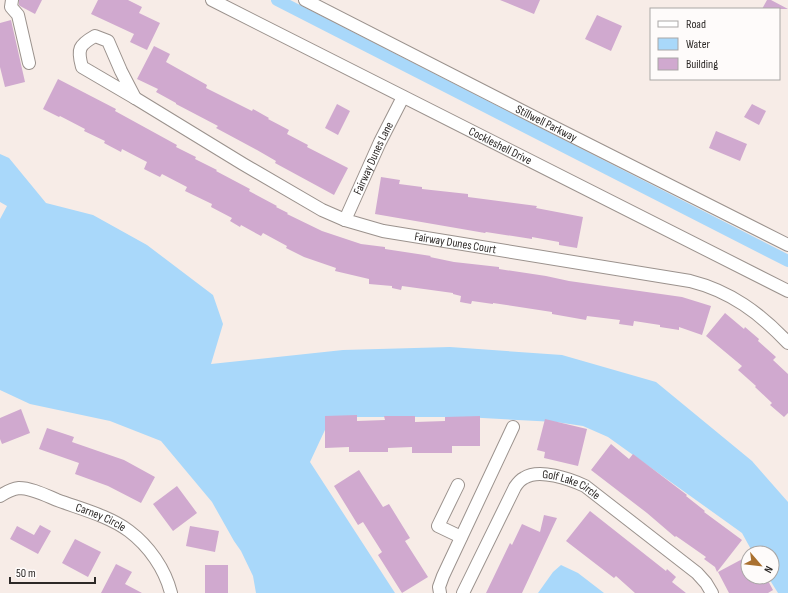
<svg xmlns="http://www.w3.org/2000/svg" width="788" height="593" viewBox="0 0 788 593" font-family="'Sofia Sans Condensed',sans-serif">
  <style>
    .water { fill: #a9d8fa }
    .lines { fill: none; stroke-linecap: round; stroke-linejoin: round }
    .canal { stroke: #a9d8fa; stroke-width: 12 }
    .building { fill: #d0a9cf }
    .minor-casing { stroke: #9b928d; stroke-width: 14 }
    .minor { stroke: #fff; stroke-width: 12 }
    .labels { text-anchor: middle; stroke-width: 3; stroke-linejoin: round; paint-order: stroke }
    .street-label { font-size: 12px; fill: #2d2927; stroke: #fefbfa }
  </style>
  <rect width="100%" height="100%" fill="#f7ece7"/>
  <!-- water -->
  <path class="water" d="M 0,154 L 9,158 L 46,203 L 93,215 L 147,245 L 213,295 L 223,324 L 211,364 L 343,350 L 450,347 L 562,355 L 656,382 L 752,461 L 788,502 L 788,593 L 778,593 L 768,577 L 772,577 L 772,553 L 753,553 L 742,533 L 608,437 L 583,426 L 556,422 L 464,417 L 331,417 L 310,462 L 395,593 L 256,593 L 253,576 L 241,551 L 234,541 L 212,502 L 161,441 L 110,421 L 30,404 L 0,390 L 0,219 L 7,206 L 0,202 Z
    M 561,565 L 578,573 L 604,593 L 538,593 L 553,572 Z"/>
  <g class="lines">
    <!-- canal -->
    <path class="canal" d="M 277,0 L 788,261"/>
  </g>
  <!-- building -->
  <path class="building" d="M 19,0 L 42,0 L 35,14 L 20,6 L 19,5 Z
    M 98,0 L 128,0 L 142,7 L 139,13 L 160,23 L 147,50 L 130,42 L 134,34 L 91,14 Z
    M 500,0 L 540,0 L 534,14 Z
    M 767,0 L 771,0 L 788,9 L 762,9 Z
    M 597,15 L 622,26 L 611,51 L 585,39 Z
    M 11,20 L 25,82 L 5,87 L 0,67 L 0,23 Z
    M 154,46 L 170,54 L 166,62 L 207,85 L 206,88 L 252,111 L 253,109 L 269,118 L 268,119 L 289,130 L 287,134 L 308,145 L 307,147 L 348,168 L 334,195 L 275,163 L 276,161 L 257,150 L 216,128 L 218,126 L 176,104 L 176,103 L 156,92 L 158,89 L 137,79 Z
    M 58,79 L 116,109 L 115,111 L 177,145 L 176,147 L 196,157 L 195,159 L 217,170 L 216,171 L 250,189 L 249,191 L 277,206 L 276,207 L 288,213 L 287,214 L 322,231 L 361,244 L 385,247 L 385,249 L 431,256 L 430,257 L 454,262 L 499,267 L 499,269 L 546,276 L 569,281 L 682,297 L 711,306 L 702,335 L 679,327 L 679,330 L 660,327 L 660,325 L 634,321 L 633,326 L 619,324 L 620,320 L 587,316 L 586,320 L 552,314 L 552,312 L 493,303 L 493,304 L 472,301 L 471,304 L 460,302 L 461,296 L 453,294 L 453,293 L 402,286 L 401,290 L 392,288 L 392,286 L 369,284 L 369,279 L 335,271 L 336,268 L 304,257 L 286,248 L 287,246 L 263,233 L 261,236 L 241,225 L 240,227 L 230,221 L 232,218 L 211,207 L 212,204 L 185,191 L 187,187 L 162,174 L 160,177 L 144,169 L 147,162 L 122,149 L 121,152 L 104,143 L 105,141 L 84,131 L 85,129 L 60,116 L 59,117 L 43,109 Z
    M 337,104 L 350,111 L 338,135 L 325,128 Z
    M 752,104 L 766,111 L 759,125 L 744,117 Z
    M 716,131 L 747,144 L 740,161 L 709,148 Z
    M 381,177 L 400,180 L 399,184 L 422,187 L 422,189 L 468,194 L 468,197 L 537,206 L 536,208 L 583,217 L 577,248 L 559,245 L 559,242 L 532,237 L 532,239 L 486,232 L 485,233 L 375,214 Z
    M 725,313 L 744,329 L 745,327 L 759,339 L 758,341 L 776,357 L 773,360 L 788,374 L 788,413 L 784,417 L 770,405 L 772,403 L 755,387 L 756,386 L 738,370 L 742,366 L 706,336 Z
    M 21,409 L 30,433 L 2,444 L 0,439 L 0,418 Z
    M 357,415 L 357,421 L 385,420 L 384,416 L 415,416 L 415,422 L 445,421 L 445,417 L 480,416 L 480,446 L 452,446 L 452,453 L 412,453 L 412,447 L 388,448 L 388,452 L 349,452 L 349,447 L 325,448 L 325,416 Z
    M 545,419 L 587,429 L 578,466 L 544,458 L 545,452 L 537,450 Z
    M 47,428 L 74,437 L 72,442 L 124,460 L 155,477 L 141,503 L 108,486 L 75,474 L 79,463 L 39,449 Z
    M 611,444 L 629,459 L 633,454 L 687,495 L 686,496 L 705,511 L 704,512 L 742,540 L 717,572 L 715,567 L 704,559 L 706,557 L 676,536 L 675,537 L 647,513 L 591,470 Z
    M 359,470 L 383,507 L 389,504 L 410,538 L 405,541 L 428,577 L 402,593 L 378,555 L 382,552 L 363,522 L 358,525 L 334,486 Z
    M 177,486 L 197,513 L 173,531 L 153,504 Z
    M 590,511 L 666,571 L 667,569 L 676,577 L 672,582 L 686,593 L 635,593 L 616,576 L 614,578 L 566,541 Z
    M 544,515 L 557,518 L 522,593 L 486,593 L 510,543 L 512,545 L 522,524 L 540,532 Z
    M 40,525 L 51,531 L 38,554 L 10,539 L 17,526 L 34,535 Z
    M 190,526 L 219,531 L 215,552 L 186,546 Z
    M 75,539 L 101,552 L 88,577 L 62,563 Z
    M 748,556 L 748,577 L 766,577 L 773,590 L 768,593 L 729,593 L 718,572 Z
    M 116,564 L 132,572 L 125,584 L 142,593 L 101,593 Z
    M 205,565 L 228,565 L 228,593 L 205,593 Z"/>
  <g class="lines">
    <!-- minor casing -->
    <g class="minor-casing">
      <g id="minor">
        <path d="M 12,0 L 11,7 L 18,15 L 29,63"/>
        <path id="s1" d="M 212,0 L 788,291"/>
        <path id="s2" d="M 305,0 L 536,118 L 788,245"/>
        <path d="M 95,36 L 108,41 L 121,71 L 135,98 L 82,67 C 77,49 79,45 95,36 Z"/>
        <path id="s3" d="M 135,98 L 243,164 L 322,210 L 345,220 L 383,231 L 690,281 C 730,291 760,313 788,343"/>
        <path id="s4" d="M 345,220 L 380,142 L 403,97"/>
        <path d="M 458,485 L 438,526 L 461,537"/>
        <path id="s5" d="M 0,496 C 6,492 11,489 19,488 C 31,488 45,495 57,500 C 81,509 109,516 129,531 C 149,546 165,569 171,593"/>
        <path d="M 440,593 L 439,587 L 443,576 L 513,427"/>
        <path id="s6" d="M 463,593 L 515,487 C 517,484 520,480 524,478 C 539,468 570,479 585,486 L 697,573 L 706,583 L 712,593"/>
      </g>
    </g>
    <!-- minor -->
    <use href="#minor" class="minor"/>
  </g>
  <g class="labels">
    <!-- street labels -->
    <g class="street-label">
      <text dy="4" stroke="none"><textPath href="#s2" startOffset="271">Stillwell Parkway</textPath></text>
      <text dy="4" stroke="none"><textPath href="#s1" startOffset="323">Cockleshell Drive</textPath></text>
      <text dy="4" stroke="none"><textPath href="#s4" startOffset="68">Fairway Dunes Lane</textPath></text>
      <text dy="4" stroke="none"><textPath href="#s3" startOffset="356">Fairway Dunes Court</textPath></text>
      <text dy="4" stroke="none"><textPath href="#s6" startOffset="181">Golf Lake Circle</textPath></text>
      <text dy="4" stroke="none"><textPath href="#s5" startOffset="108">Carney Circle</textPath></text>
    </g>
  </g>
  <!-- legend -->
  <rect x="650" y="8" width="130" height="72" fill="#fefbfa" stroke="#aaa7a6"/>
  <rect x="658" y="21" width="20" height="6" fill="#ffffff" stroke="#aaa7a6"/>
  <text x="686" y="28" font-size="12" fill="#2d2927">Road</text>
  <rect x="658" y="38" width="20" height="12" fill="#a9d8fa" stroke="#aaa7a6"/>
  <text x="686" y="48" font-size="12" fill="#2d2927">Water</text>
  <rect x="658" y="58" width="20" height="12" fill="#d0a9cf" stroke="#aaa7a6"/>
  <text x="686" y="68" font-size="12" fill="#2d2927">Building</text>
  <!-- north arrow -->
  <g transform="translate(760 565) rotate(118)"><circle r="19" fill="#fefbfa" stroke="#aaa7a6"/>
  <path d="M0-3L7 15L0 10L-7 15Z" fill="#aa7130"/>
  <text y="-6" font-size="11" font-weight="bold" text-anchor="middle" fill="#2d2927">N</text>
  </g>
  <!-- scale -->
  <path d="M10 577v6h85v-6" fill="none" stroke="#2d2927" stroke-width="2"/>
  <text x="16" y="577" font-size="12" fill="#2d2927" stroke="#fefbfa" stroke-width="3" paint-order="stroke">50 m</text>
</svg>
